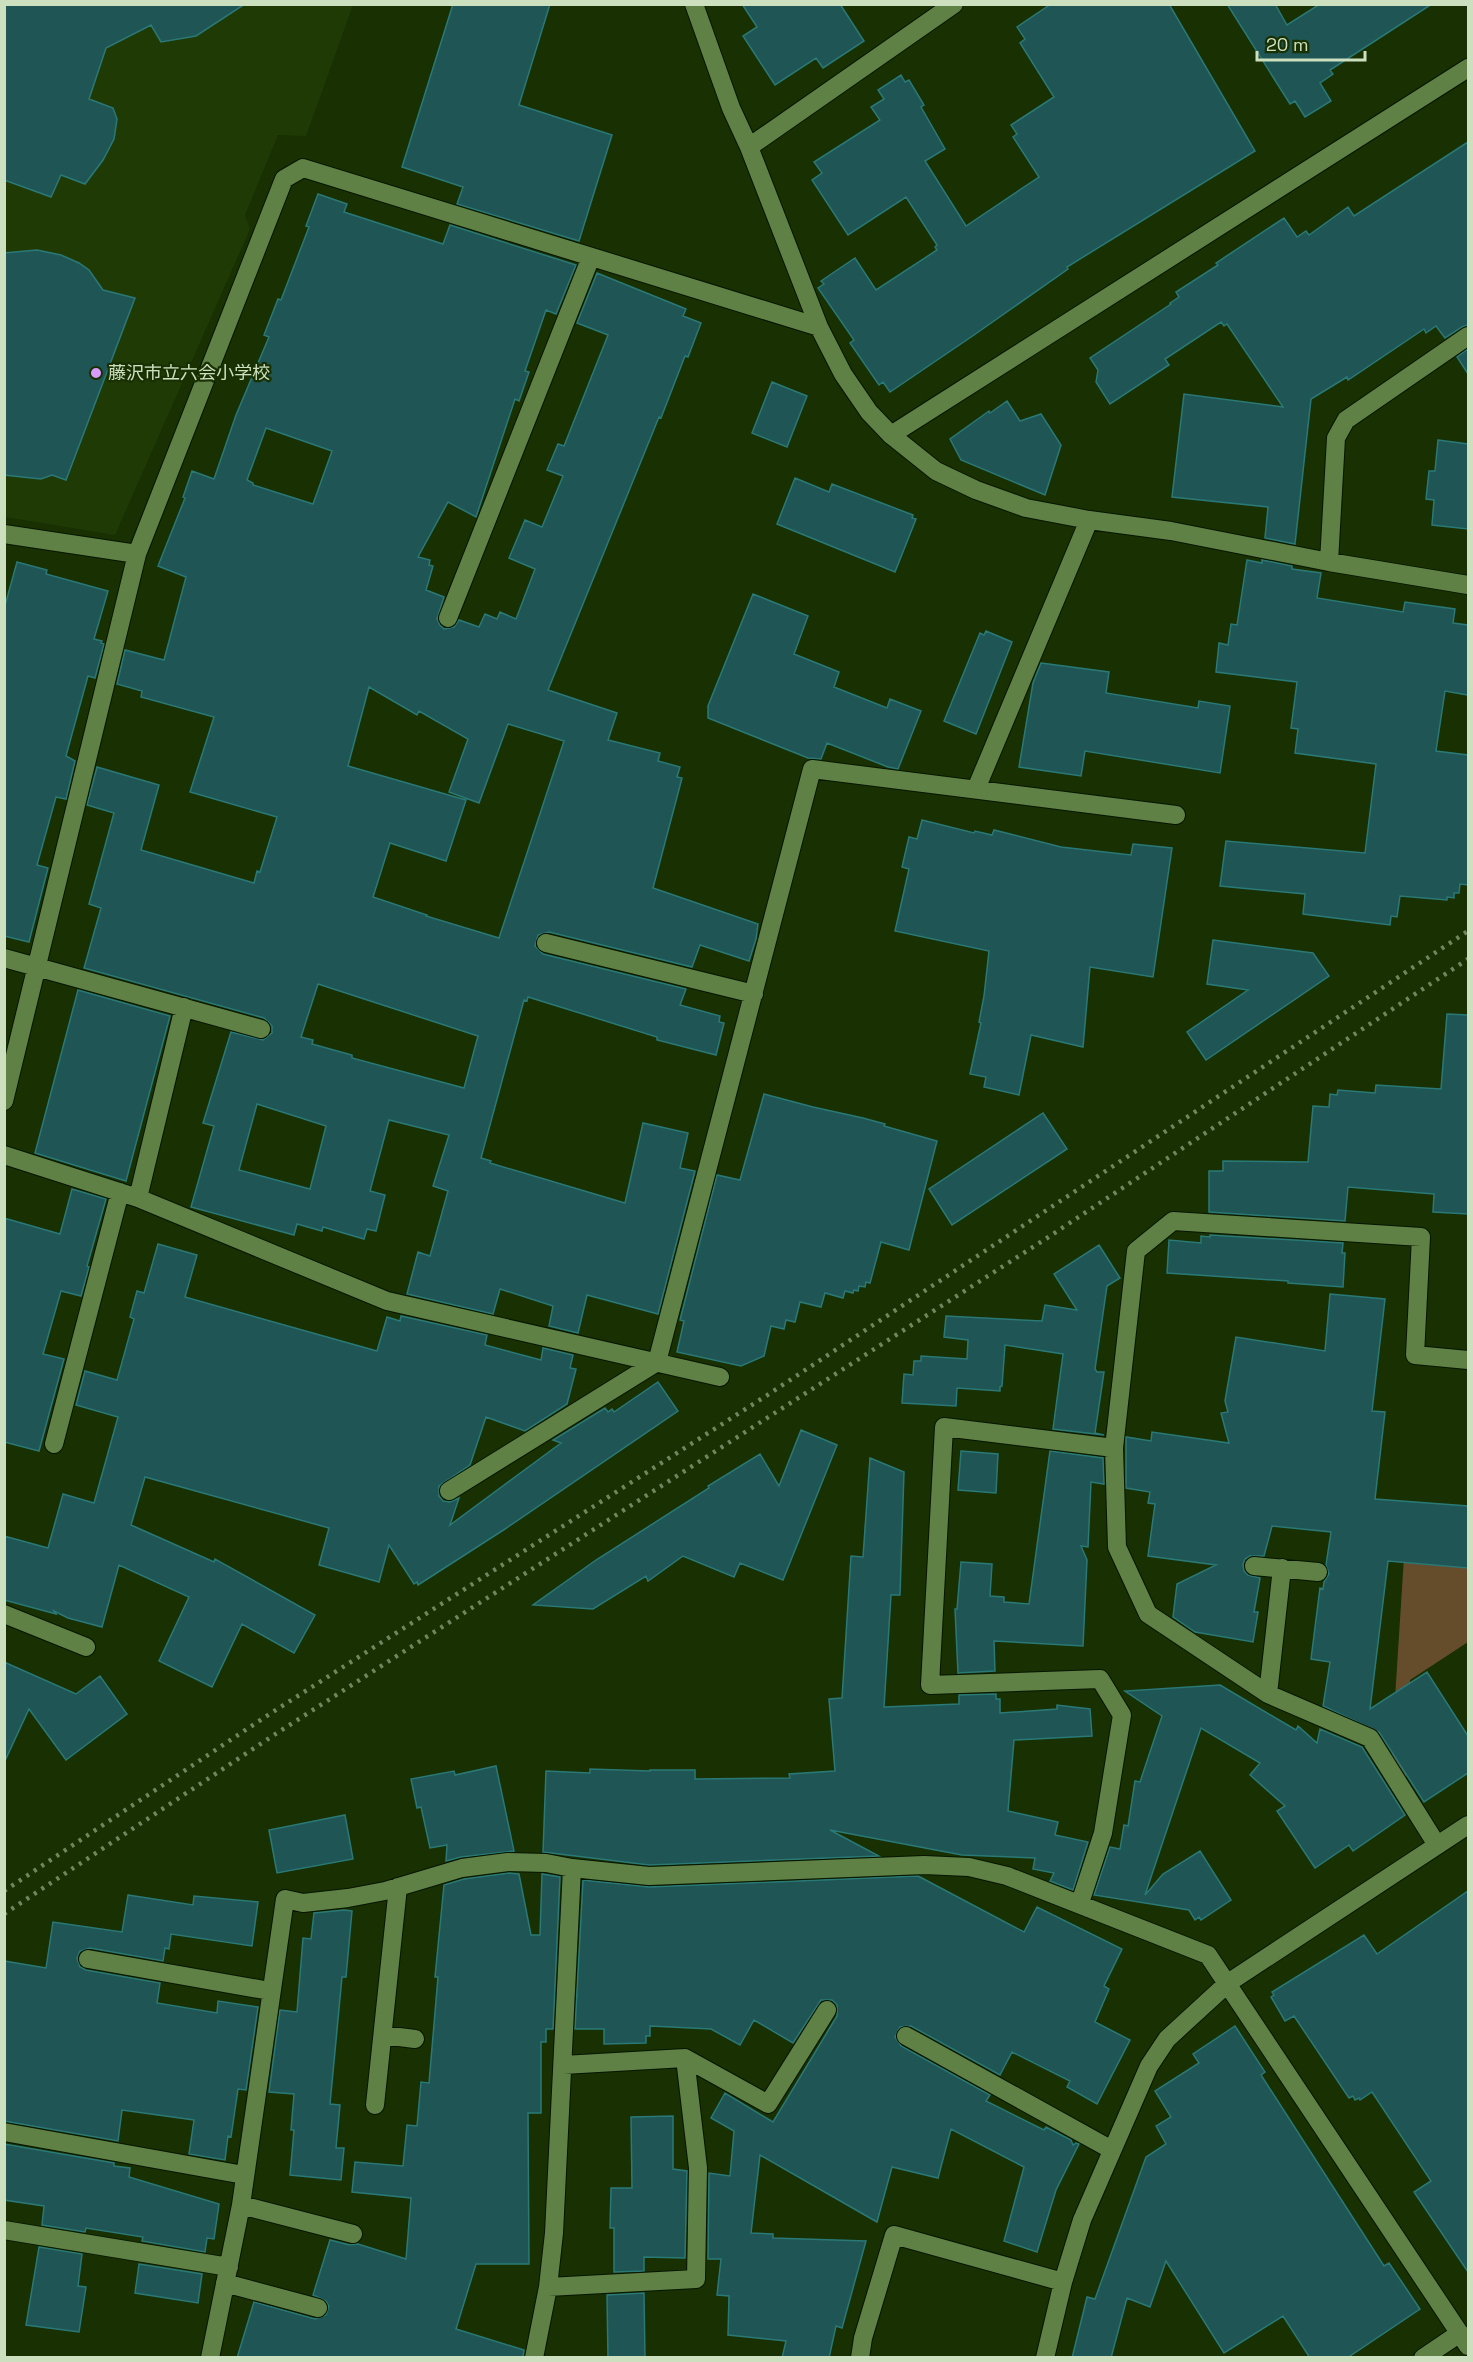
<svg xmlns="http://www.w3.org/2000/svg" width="1473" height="2362" viewBox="0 0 1473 2362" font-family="'Space Grotesk','Noto Sans JP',sans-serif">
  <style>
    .built { fill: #203a06 }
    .green { fill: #654d2c }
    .building { fill: #1f5554; stroke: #2a7977; stroke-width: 1.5; fill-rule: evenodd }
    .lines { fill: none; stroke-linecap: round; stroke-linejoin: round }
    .street-casing { stroke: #071600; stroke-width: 20 }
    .secondary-casing { stroke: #071600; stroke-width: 20 }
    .street { stroke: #5f8145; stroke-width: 18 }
    .secondary { stroke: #5f8145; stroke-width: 18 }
    .rail { stroke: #70865f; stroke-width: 4.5; stroke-dasharray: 3 6; stroke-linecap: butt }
    .poi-dot { fill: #d79bf9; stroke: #183002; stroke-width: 2 }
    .labels { text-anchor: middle; stroke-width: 4.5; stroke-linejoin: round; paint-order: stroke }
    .poi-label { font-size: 18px; fill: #cce0c0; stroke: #183002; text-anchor: start }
  </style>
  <rect width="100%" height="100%" fill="#183002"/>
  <!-- built -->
  <path class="built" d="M 4,5 L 353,5 L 306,136 L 278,135 L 245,215 L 250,229 L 115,535 L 5,517 Z"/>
  <!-- green -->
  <path class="green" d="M 1404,1557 L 1468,1562 L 1468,1642 L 1410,1680 L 1406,1782 L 1391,1761 Z"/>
  <!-- building -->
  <path class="building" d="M 4,4 L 245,4 L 196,36 L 161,42 L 151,25 L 106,48 L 89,99 L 113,108 L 117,119 L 114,139 L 103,160 L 85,184 L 61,175 L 51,197 L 4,180 Z
    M 453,4 L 550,4 L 519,105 L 612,135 L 579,241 L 457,204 L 463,187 L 402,167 Z
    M 742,4 L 840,4 L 864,41 L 823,68 L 816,58 L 775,85 L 743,36 L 757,27 Z
    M 1051,4 L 1169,4 L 1255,151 L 1067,267 L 1068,269 L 974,335 L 890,392 L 883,382 L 879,385 L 850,343 L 854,340 L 818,288 L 824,284 L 821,281 L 855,258 L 876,290 L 937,250 L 935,247 L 937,245 L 906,197 L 848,235 L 812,180 L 822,173 L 814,162 L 880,120 L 871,107 L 884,99 L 878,90 L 901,75 L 905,82 L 909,80 L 924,105 L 921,107 L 945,149 L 925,161 L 966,226 L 1039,177 L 1013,137 L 1017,134 L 1011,125 L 1054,97 L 1020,43 L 1025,39 L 1017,27 Z
    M 1227,4 L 1275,4 L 1287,25 L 1320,4 L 1432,4 L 1330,70 L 1333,74 L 1320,83 L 1331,101 L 1305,117 L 1295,101 L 1290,104 Z
    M 1468,142 L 1468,325 L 1462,327 L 1445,338 L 1436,326 L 1426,333 L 1424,329 L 1348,380 L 1347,377 L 1311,399 L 1295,544 L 1265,538 L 1268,507 L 1172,497 L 1184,394 L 1283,407 L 1227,324 L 1224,326 L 1221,322 L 1165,359 L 1169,365 L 1110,404 L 1096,382 L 1098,370 L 1090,358 L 1171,304 L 1170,303 L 1179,297 L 1176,292 L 1218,265 L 1216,263 L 1284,218 L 1297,237 L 1306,231 L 1309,235 L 1348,207 L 1354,216 Z
    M 318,194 L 347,204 L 344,212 L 443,244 L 450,225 L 576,265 L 556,314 L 546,310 L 525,371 L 529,372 L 519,401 L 515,399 L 476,517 L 448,502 L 418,557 L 430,560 L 429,565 L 433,566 L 426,590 L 444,597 L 437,619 L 440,625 L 444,629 L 454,627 L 459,620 L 479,627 L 485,614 L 497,619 L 500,612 L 516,619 L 535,569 L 509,558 L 525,520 L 542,527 L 563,476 L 547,470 L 558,444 L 564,446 L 608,335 L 577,323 L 597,273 L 686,309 L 683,316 L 701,323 L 688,357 L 685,356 L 661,418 L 659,417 L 548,690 L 617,713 L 608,740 L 660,753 L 658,761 L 680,767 L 677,777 L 682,778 L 653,888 L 758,924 L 756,939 L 749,961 L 700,945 L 692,967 L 549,932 L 538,935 L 535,946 L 543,954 L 686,989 L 680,1005 L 720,1016 L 719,1022 L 724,1023 L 716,1055 L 657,1040 L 657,1037 L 528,997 L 527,1001 L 524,1000 L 481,1158 L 491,1161 L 490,1163 L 625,1203 L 643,1123 L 688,1133 L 680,1168 L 695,1171 L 658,1314 L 587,1295 L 578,1333 L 549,1326 L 553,1306 L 500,1289 L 493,1314 L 407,1294 L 418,1252 L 430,1256 L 448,1191 L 433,1186 L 449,1135 L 389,1120 L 370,1191 L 385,1195 L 376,1231 L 367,1229 L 364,1239 L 323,1227 L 322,1231 L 297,1224 L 294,1235 L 191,1207 L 214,1126 L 203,1123 L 231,1032 L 263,1040 L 272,1033 L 272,1026 L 264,1018 L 84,968 L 101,908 L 89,904 L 114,813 L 87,805 L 97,767 L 159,785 L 141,850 L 254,883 L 257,871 L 260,872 L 277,817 L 190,792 L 214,717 L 141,697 L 142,691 L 117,684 L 125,650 L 164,660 L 186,577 L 158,566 L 185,498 L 183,497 L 192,471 L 214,479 L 236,415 L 269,337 L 264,335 L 278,299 L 281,300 L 309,227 L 306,226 ZM 266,428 L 332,451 L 313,504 L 253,485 L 253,483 L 247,480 ZM 369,687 L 417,715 L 419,711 L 468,739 L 449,792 L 479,803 L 508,724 L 564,741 L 499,938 L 426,916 L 427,915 L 373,897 L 390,843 L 446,861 L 466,800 L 348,766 ZM 318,984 L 478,1036 L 464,1088 L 352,1058 L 352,1055 L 312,1044 L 313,1040 L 301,1037 ZM 257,1104 L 326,1126 L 310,1189 L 239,1170 Z
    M 37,250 L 61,255 L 79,263 L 89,270 L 103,290 L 135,298 L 66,480 L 52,475 L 41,479 L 4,475 L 4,253 Z
    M 1468,349 L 1468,374 L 1457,357 Z
    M 772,382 L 807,396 L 787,447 L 752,433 Z
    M 1007,401 L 1020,421 L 1041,414 L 1061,445 L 1045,495 L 961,460 L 950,439 L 989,411 L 990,413 Z
    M 1438,440 L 1468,444 L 1468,529 L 1432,525 L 1434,500 L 1426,499 L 1429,471 L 1435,471 Z
    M 795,478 L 829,492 L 832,484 L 913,515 L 912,518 L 916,519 L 895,572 L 777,524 Z
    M 1247,560 L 1262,563 L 1262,560 L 1292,566 L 1292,569 L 1321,573 L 1317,598 L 1403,612 L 1405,602 L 1455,609 L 1453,623 L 1468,625 L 1468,695 L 1445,691 L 1436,751 L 1468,755 L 1468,885 L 1460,884 L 1459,893 L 1454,893 L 1454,898 L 1447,897 L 1447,900 L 1400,896 L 1397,917 L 1391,916 L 1390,925 L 1303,914 L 1305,894 L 1220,886 L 1226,841 L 1365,853 L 1376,764 L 1295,753 L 1298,729 L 1291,728 L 1297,682 L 1216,672 L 1219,643 L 1228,645 L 1231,624 L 1237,625 Z
    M 17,562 L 47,570 L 46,574 L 108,591 L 94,639 L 102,641 L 101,643 L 104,644 L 95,678 L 88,676 L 66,756 L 75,761 L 66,799 L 56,797 L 37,865 L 48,868 L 29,942 L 4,936 L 4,609 Z
    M 753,594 L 808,616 L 794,654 L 839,672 L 834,687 L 887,708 L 890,699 L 921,711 L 898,769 L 888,767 L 827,743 L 821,759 L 808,758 L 708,718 L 708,706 Z
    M 986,631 L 1012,642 L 976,734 L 944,721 L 980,633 L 984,635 Z
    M 1041,663 L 1109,672 L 1106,693 L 1198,708 L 1199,701 L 1230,706 L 1220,773 L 1085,751 L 1081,776 L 1019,767 L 1033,683 Z
    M 922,820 L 974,833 L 975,831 L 992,835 L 994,830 L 1061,847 L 1131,855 L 1133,844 L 1172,848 L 1153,977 L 1090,967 L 1083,1047 L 1031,1035 L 1019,1095 L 984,1087 L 986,1077 L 970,1074 L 981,1023 L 979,1022 L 984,996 L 989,951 L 895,931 L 909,869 L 902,867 L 909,837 L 917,839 Z
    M 1213,940 L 1313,953 L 1329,976 L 1206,1060 L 1187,1032 L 1248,990 L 1207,984 Z
    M 78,990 L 170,1016 L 126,1181 L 35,1153 Z
    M 1447,1014 L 1468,1015 L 1468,1214 L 1433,1212 L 1434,1194 L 1348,1187 L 1345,1221 L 1209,1212 L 1209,1171 L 1223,1171 L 1223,1161 L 1308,1162 L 1313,1106 L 1329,1107 L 1330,1094 L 1337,1095 L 1338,1090 L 1375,1093 L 1376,1085 L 1441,1089 Z
    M 764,1094 L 813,1107 L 863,1118 L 885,1124 L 884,1126 L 937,1141 L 909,1250 L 881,1242 L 870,1283 L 866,1282 L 865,1287 L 859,1286 L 858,1291 L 854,1290 L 853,1293 L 845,1291 L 843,1298 L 825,1293 L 821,1307 L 800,1302 L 795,1322 L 786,1320 L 784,1329 L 771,1326 L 764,1356 L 741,1366 L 677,1352 L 684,1321 L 680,1320 L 717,1175 L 740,1180 Z
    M 1043,1113 L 1067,1149 L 952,1225 L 929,1189 Z
    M 72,1189 L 106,1199 L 87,1266 L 89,1267 L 81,1296 L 61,1291 L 43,1354 L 64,1359 L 39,1451 L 4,1442 L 4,1218 L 60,1234 Z
    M 1210,1235 L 1343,1243 L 1342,1253 L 1345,1253 L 1343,1287 L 1288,1283 L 1288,1281 L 1167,1273 L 1169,1240 L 1201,1243 L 1201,1236 L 1210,1237 Z
    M 158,1244 L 197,1255 L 185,1297 L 377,1351 L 387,1317 L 400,1321 L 401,1316 L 487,1335 L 485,1345 L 541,1360 L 543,1348 L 573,1355 L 570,1368 L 576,1369 L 567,1404 L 525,1431 L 486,1417 L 470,1465 L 439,1486 L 439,1496 L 443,1501 L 450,1502 L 459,1498 L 450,1525 L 561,1443 L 553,1440 L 605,1408 L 608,1412 L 612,1409 L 614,1412 L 658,1382 L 678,1411 L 505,1529 L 418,1585 L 417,1582 L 414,1584 L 389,1545 L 379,1582 L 319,1565 L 329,1528 L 145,1477 L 131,1525 L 214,1562 L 215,1559 L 315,1615 L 294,1653 L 242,1624 L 212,1687 L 159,1661 L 189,1597 L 119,1565 L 102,1627 L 68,1618 L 54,1611 L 56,1614 L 4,1600 L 4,1536 L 48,1548 L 63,1494 L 94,1503 L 118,1417 L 76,1405 L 85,1371 L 117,1380 L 134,1319 L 130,1317 L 137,1291 L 144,1293 Z
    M 1099,1245 L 1120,1278 L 1107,1286 L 1095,1369 L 1097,1372 L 1104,1372 L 1095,1433 L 1104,1435 L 1053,1429 L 1063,1354 L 1005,1345 L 1002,1386 L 1000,1387 L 1000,1391 L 957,1388 L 956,1406 L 902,1403 L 904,1374 L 913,1375 L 914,1361 L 921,1361 L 921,1356 L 967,1359 L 968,1340 L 944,1337 L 946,1316 L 1042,1321 L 1045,1305 L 1077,1310 L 1054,1274 Z
    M 1330,1294 L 1385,1299 L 1372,1411 L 1385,1412 L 1375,1499 L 1468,1506 L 1468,1568 L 1388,1561 L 1370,1709 L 1427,1672 L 1468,1736 L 1468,1773 L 1424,1802 L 1379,1732 L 1323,1706 L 1330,1662 L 1311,1659 L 1320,1588 L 1323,1589 L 1324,1582 L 1329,1574 L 1326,1565 L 1331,1532 L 1272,1526 L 1264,1556 L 1250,1556 L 1245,1559 L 1243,1564 L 1244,1571 L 1248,1575 L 1260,1578 L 1254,1612 L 1258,1612 L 1253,1642 L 1195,1632 L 1173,1617 L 1177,1584 L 1216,1565 L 1148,1556 L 1155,1504 L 1148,1503 L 1150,1492 L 1126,1488 L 1126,1437 L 1151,1441 L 1152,1432 L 1229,1443 L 1221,1413 L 1228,1412 L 1225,1401 L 1236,1337 L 1325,1351 Z
    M 801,1430 L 837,1445 L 783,1580 L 740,1563 L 734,1577 L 683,1556 L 648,1581 L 646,1576 L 593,1609 L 533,1605 L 596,1560 L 709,1488 L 708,1486 L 760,1454 L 779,1486 Z
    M 961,1451 L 998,1454 L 996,1493 L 958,1490 Z
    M 1050,1451 L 1103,1458 L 1104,1484 L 1091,1482 L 1088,1547 L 1081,1546 L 1087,1560 L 1083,1646 L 994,1641 L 995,1671 L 958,1673 L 955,1609 L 957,1609 L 961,1562 L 992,1564 L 990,1596 L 1004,1597 L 1004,1602 L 1029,1604 Z
    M 870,1458 L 904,1472 L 900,1595 L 891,1595 L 884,1707 L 959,1704 L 959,1695 L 996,1694 L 996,1699 L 1000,1699 L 1000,1713 L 1057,1709 L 1057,1705 L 1090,1709 L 1092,1736 L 1014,1740 L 1008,1811 L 1058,1822 L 1055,1835 L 1088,1842 L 1073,1890 L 1050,1881 L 1054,1873 L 1033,1869 L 1035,1858 L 962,1855 L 830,1830 L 879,1856 L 649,1865 L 543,1852 L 546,1771 L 590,1773 L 590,1769 L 650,1771 L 650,1770 L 695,1770 L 695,1779 L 790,1778 L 789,1774 L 835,1771 L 829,1699 L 842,1698 L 851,1556 L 863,1557 Z
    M 4,1662 L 76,1694 L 100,1676 L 127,1714 L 66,1760 L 29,1709 L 4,1763 Z
    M 1220,1685 L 1296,1730 L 1298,1726 L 1317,1743 L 1320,1729 L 1362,1747 L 1405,1815 L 1353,1851 L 1349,1845 L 1315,1868 L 1277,1811 L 1285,1806 L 1250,1775 L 1260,1763 L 1201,1728 L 1145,1895 L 1163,1874 L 1200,1851 L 1231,1900 L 1201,1920 L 1199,1917 L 1195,1920 L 1189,1910 L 1094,1895 L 1110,1847 L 1120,1849 L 1124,1825 L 1128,1826 L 1135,1781 L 1140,1782 L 1162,1716 L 1125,1691 Z
    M 496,1766 L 514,1851 L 461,1857 L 446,1861 L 447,1845 L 430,1848 L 421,1807 L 417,1808 L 411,1779 L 454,1771 L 455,1775 Z
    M 345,1815 L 353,1859 L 277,1873 L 269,1830 Z
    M 509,1873 L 519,1874 L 531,1935 L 540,1935 L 542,1874 L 560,1877 L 553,2029 L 546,2029 L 546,2042 L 541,2042 L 541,2113 L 528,2113 L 529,2264 L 476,2264 L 456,2329 L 524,2350 L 523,2358 L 237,2358 L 254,2302 L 315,2319 L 326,2315 L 329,2306 L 326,2301 L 313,2295 L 330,2240 L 350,2245 L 358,2244 L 406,2259 L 411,2198 L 352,2192 L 355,2162 L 403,2166 L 407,2125 L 417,2126 L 421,2082 L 429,2083 L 438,1977 L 435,1977 L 444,1885 L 464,1879 Z
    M 918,1876 L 1024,1932 L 1037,1907 L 1122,1949 L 1104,1986 L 1109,1989 L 1095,2022 L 1130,2040 L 1097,2104 L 1067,2087 L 1070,2081 L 1012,2052 L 1000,2075 L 911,2026 L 900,2027 L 895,2037 L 901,2046 L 990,2095 L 986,2101 L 1044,2130 L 1046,2127 L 1071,2140 L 1073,2145 L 1076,2143 L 1079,2144 L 1056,2190 L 1037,2252 L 1004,2241 L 1024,2167 L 951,2129 L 938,2178 L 892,2167 L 877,2222 L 760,2155 L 751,2233 L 773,2234 L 773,2238 L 866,2241 L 842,2328 L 836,2326 L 829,2358 L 782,2358 L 786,2341 L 728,2335 L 729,2296 L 717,2295 L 721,2259 L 708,2259 L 709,2173 L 730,2176 L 734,2131 L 711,2118 L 725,2093 L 773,2122 L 837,2016 L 837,2005 L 832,2000 L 821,2000 L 793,2043 L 754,2020 L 740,2045 L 711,2029 L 650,2026 L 650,2036 L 646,2036 L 646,2043 L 604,2044 L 604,2029 L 575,2029 L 583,1880 L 649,1887 Z
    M 1468,1891 L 1468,2272 L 1414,2192 L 1431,2181 L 1372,2092 L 1360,2100 L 1359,2098 L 1355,2100 L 1353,2096 L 1349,2098 L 1294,2016 L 1285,2021 L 1271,1997 L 1274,1995 L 1272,1992 L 1364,1935 L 1377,1954 Z
    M 128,1895 L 193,1905 L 194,1896 L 258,1902 L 252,1946 L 171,1934 L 169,1949 L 165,1948 L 163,1961 L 90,1948 L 80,1951 L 77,1958 L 80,1967 L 86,1970 L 160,1983 L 157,2003 L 217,2013 L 218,2001 L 258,2007 L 246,2090 L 238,2089 L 231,2137 L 228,2136 L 225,2160 L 189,2154 L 194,2120 L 122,2110 L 118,2141 L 4,2121 L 4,1961 L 46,1968 L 53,1922 L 122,1932 Z
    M 344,1910 L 352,1911 L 346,1977 L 342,1977 L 330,2104 L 340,2105 L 336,2148 L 344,2148 L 341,2180 L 290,2175 L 294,2130 L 291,2130 L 294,2094 L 269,2092 L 280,2010 L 297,2012 L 303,1938 L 311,1939 L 314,1913 Z
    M 1235,2026 L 1265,2072 L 1261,2075 L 1384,2266 L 1389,2263 L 1420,2309 L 1347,2358 L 1310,2358 L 1283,2316 L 1224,2353 L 1166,2261 L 1150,2307 L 1127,2298 L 1111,2358 L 1072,2358 L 1087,2297 L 1095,2299 L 1146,2157 L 1166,2144 L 1156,2126 L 1171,2117 L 1155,2091 L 1199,2063 L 1193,2054 Z
    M 673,2116 L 673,2169 L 687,2171 L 685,2258 L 644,2257 L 644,2271 L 614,2272 L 614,2228 L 610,2228 L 611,2188 L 632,2188 L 631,2117 Z
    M 4,2144 L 114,2163 L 114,2166 L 130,2168 L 129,2177 L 219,2204 L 214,2239 L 207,2238 L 205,2252 L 142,2241 L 143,2237 L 86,2228 L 85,2232 L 42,2225 L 44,2206 L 4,2200 Z
    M 39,2247 L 82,2254 L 78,2286 L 86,2287 L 79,2332 L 26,2325 Z
    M 139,2264 L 202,2274 L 198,2303 L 135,2293 Z
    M 644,2293 L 645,2358 L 608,2358 L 607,2295 Z"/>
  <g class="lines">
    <!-- street casing -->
    <g class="street-casing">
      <path id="street" d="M 694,4 L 731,108 L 749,147 L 819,327 L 843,374 L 869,412 L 891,435 L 936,471 L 976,490 L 1026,508 L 1089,520 L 1171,531 L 1329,562 L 1468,585
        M 749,147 L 954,4
        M 4,534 L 137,554 L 284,179 L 303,168 L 819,327
        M 1329,562 L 1336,438 L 1346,420 L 1468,336
        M 448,618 L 591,257
        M 976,789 L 1089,520
        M 546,943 L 754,994
        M 4,958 L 261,1029
        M 4,1101 L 137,554
        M 4,1155 L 138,1198 L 387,1301 L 720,1377
        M 138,1198 L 184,1007
        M 54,1444 L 120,1192
        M 1114,1448 L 1136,1251 L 1173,1221 L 1421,1237 L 1415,1355 L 1468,1360
        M 449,1491 L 657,1362 L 812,769 L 1176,815
        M 1254,1566 L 1318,1572
        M 4,1614 L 86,1647
        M 1268,1694 L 1282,1568
        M 1080,1903 L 1103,1833 L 1122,1715 L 1100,1679 L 930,1685 L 944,1427 L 1114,1448 L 1117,1547 L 1148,1614 L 1268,1694 L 1370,1738 L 1437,1845
        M 88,1959 L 270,1991
        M 383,2035 L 415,2039
        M 906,2036 L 1112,2150
        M 563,2065 L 685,2058 L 768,2104 L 827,2010
        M 375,2105 L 398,1887
        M 4,2132 L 244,2175
        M 241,2205 L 353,2234
        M 4,2230 L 229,2267
        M 225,2283 L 318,2308
        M 548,2287 L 696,2279 L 698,2168 L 685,2058
        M 210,2358 L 241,2205 L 285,1899 L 303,1903 L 348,1898 L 385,1891 L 462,1868 L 508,1862 L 546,1863 L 572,1868 L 649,1876 L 924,1865 L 969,1867 L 1007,1876 L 1208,1955 L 1468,2346
        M 534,2358 L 548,2287 L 554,2233 L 572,1868
        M 860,2358 L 863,2338 L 894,2235 L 1063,2282
        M 1045,2358 L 1063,2282 L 1082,2220 L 1149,2066 L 1167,2039 L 1228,1983
        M 1423,2358 L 1460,2333"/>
    </g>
    <!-- secondary casing -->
    <g class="secondary-casing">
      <path id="secondary" d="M 891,435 L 1468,68
        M 1228,1983 L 1468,1825"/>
    </g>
    <!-- street -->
    <use href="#street" class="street"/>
    <!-- secondary -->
    <use href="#secondary" class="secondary"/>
    <!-- rail -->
    <path class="rail" d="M 4,1891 L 265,1717 L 769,1394 L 1468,931
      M 4,1914 L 274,1735 L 1047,1238 L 1468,959"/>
  </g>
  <!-- markers -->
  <circle class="poi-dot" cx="96" cy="373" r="6"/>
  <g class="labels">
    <!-- poi labels -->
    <g class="poi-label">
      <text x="108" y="379">藤沢市立六会小学校</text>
    </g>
  </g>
  <!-- border -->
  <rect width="1473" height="2362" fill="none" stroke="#cce0c0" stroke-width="12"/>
  <!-- scale -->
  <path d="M1257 51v9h108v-9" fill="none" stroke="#cce0c0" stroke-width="3"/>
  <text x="1266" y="51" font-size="18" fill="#cce0c0" stroke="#183002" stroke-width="4.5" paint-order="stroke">20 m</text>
</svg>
